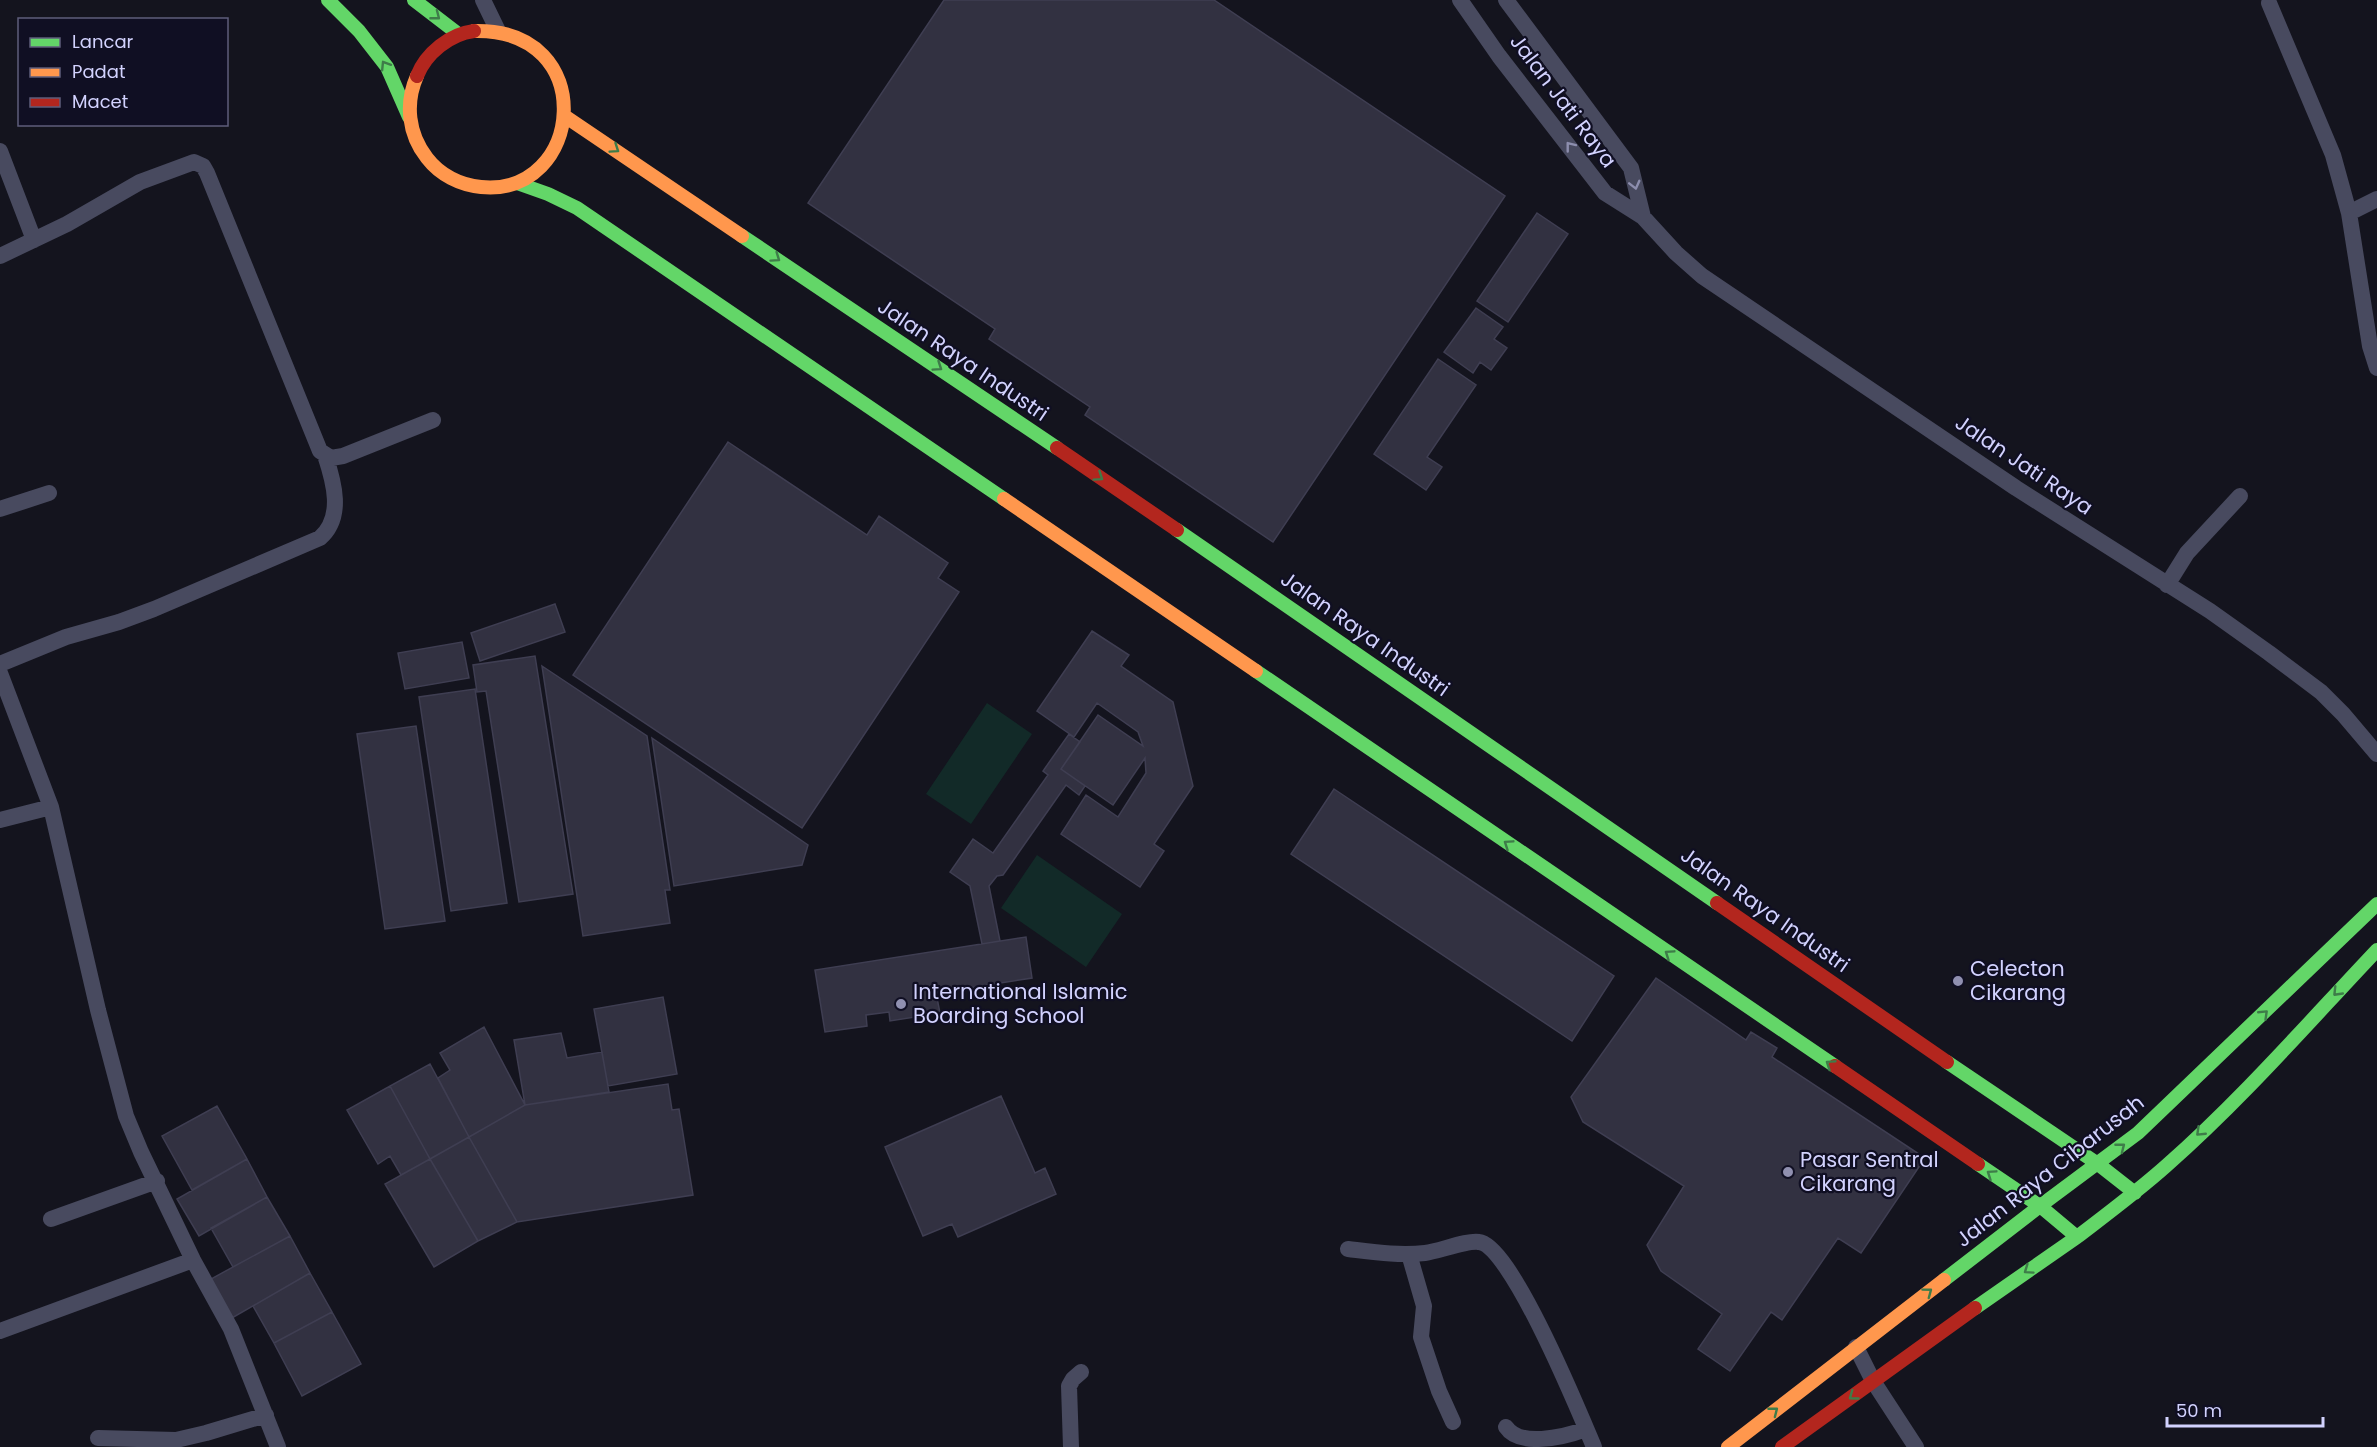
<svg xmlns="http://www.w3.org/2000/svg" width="2377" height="1447" viewBox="0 0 2377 1447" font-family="Poppins,sans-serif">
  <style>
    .green { fill: #122a28 }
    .building { fill: #323141; stroke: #3f3e52; stroke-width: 1.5 }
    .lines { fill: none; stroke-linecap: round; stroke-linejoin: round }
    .street { stroke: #484a5f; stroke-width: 16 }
    .fast { stroke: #63d668; stroke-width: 14 }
    .slow { stroke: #ff974d; stroke-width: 14 }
    .jam { stroke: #b3261e; stroke-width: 14 }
    .oneway { stroke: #3e7c49 }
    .oneway2 { stroke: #8d8eae }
    .poi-dot { fill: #9090b0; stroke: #100f23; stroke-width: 2 }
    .labels { text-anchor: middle; stroke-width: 4.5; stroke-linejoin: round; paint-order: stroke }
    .street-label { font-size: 21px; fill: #d2d2fe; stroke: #100f23 }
    .poi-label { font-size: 21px; fill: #d2d2fe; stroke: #100f23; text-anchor: start }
  </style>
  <rect width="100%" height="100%" fill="#14141e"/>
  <!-- green -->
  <path class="green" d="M 987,703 L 1032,734 L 971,824 L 926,794 Z
    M 1037,855 L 1122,914 L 1086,967 L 1001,908 Z"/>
  <!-- building -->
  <path class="building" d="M 944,0 L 1214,0 L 1505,196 L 1273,542 L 1085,415 L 1090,407 L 989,339 L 995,329 L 808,203 Z
    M 1537,213 L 1568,234 L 1508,322 L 1477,301 Z
    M 1476,308 L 1503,327 L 1494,339 L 1507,348 L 1491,370 L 1480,362 L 1473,373 L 1444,352 Z
    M 1438,359 L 1476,385 L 1427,457 L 1442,467 L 1426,490 L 1374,454 Z
    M 728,442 L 867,535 L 879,516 L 948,563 L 938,578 L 959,592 L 802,828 L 573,675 Z
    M 555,604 L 565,632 L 480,661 L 471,633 Z
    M 1092,631 L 1129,655 L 1121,666 L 1173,702 L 1193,786 L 1154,844 L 1164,851 L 1140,887 L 1061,834 L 1086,795 L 1118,817 L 1146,773 L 1145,758 L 1113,805 L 1061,769 L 1098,715 L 1143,746 L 1138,732 L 1097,703 L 1074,737 L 1037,711 Z
    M 462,642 L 469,678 L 405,689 L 398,653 Z
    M 535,656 L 573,894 L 519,902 L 486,691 L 477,692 L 473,665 Z
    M 542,666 L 647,736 L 670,890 L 665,890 L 670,923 L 583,936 Z
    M 475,689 L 507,903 L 451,911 L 419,697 Z
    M 416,726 L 445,921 L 385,929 L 357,734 Z
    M 1069,734 L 1080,742 L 1061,769 L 1085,786 L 1079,795 L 1066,785 L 1003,875 L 997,876 L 989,886 L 1000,941 L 982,944 L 970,886 L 950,872 L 973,839 L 993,853 L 1048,775 L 1043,771 Z
    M 652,738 L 808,845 L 802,865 L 674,886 Z
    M 1334,789 L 1614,976 L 1572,1041 L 1291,854 Z
    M 1026,937 L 1032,978 L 936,993 L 940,1013 L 890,1021 L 889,1012 L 866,1015 L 867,1026 L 825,1032 L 815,970 Z
    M 1656,978 L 1746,1040 L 1751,1032 L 1777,1048 L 1772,1057 L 1925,1158 L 1861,1253 L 1838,1238 L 1782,1320 L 1771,1312 L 1730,1371 L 1698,1349 L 1722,1314 L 1661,1271 L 1647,1245 L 1684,1186 L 1583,1122 L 1571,1097 Z
    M 663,997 L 677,1074 L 608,1086 L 594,1009 Z
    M 484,1027 L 525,1105 L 469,1137 L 438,1078 L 450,1070 L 440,1053 Z
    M 561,1033 L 567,1058 L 602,1052 L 609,1092 L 525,1105 L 514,1040 Z
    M 430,1064 L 469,1137 L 430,1159 L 390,1086 Z
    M 668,1084 L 672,1110 L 679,1109 L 693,1195 L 517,1222 L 469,1137 L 525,1105 Z
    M 390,1086 L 430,1159 L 401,1175 L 390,1156 L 378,1164 L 347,1110 Z
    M 1001,1096 L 1035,1173 L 1045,1168 L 1056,1194 L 958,1237 L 952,1224 L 923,1236 L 885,1147 Z
    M 217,1106 L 247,1159 L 192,1190 L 162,1136 Z
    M 469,1137 L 517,1222 L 478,1241 L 430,1159 Z
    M 247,1159 L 267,1197 L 199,1236 L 177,1199 Z
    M 430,1159 L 478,1241 L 434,1267 L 385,1184 Z
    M 267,1197 L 290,1236 L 233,1267 L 211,1228 Z
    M 290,1236 L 310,1273 L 232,1318 L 211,1279 Z
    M 310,1273 L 332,1312 L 274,1343 L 253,1306 Z
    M 332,1312 L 361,1364 L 302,1396 L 274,1343 Z"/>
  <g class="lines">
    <!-- street -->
    <path class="street" d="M 483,0 L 498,31
      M 1460,0 L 1499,56 L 1605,193 L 1643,217 L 1676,253 L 1702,276 L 2016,488 L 2210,611 L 2269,653 L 2321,692 L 2343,714 L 2377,754
      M 1506,0 L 1631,168 L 1643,217
      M 2269,3 L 2333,155 L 2349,213 L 2370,346 L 2377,368
      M 0,151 L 34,240
      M 2349,213 L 2377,199
      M 0,256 L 67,224 L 140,182 L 194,162 L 203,166 L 207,173 L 320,451 L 331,458 L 343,456 L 433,420
      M 0,509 L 49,493
      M 2167,585 L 2187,553 L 2240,496
      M 0,664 L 66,637 L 119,622 L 154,609 L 320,538 C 344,517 334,482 325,455
      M 0,673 L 51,807 L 98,1010 L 126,1116 L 141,1152 L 193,1260 L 231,1329 L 278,1447
      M 0,820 L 51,807
      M 51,1219 L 157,1181
      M 1348,1249 C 1373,1252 1399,1256 1425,1253 C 1440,1251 1467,1240 1479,1242 C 1511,1245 1580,1414 1594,1447
      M 1409,1254 L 1424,1306 L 1421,1337 L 1439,1391 L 1453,1422
      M 0,1331 L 193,1260
      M 1856,1347 L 1873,1381 L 1916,1447
      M 1506,1427 C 1519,1447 1562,1438 1586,1429
      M 98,1438 L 176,1440 L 206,1433 L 266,1415
      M 1071,1447 L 1069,1386 L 1073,1379 L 1081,1372"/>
    <!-- fast -->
    <path class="fast" d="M 328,0 L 359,31 L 387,67 L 409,117
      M 414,0 L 457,33
      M 517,183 L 548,194 L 577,208 L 1004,499
      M 742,236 L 1057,448
      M 1177,530 L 1717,903
      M 1256,671 L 1835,1066
      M 1947,1062 L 2098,1164 L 2135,1193
      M 1978,1164 L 2040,1206 L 2077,1237 C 2107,1214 2138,1191 2166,1166 C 2242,1099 2308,1023 2377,950
      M 2040,1206 L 2138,1133 L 2377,904
      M 1944,1280 L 2040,1206
      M 1975,1308 L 2077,1237"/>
    <!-- slow -->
    <path class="slow" d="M 417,76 C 405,103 408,134 427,158 C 440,175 460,185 481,187 C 584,197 601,28 474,31
      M 566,117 L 742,236
      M 1004,499 L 1256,671
      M 1728,1447 L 1944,1280"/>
    <!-- jam -->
    <path class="jam" d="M 417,76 C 426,53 450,34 474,31
      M 1057,448 L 1177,530
      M 1717,903 L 1947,1062
      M 1835,1066 L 1978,1164
      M 1782,1447 L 1975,1308"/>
  </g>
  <!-- one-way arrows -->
  <defs><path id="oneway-chevron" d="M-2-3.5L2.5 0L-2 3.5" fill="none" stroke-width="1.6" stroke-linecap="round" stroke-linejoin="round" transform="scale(1.5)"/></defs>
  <g class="oneway">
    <use href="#oneway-chevron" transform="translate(436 16) rotate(38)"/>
    <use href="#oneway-chevron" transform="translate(385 65) rotate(-122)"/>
    <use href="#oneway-chevron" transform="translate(615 149) rotate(34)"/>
    <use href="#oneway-chevron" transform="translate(776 258) rotate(35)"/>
    <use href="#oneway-chevron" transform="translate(938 367) rotate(34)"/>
    <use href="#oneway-chevron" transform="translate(1099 477) rotate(34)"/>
    <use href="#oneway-chevron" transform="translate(1508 844) rotate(-146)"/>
    <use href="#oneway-chevron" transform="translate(1669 954) rotate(-146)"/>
    <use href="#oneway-chevron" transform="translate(2337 992) rotate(134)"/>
    <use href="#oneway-chevron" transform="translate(2264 1014) rotate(-44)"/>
    <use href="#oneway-chevron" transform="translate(1830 1064) rotate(-146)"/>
    <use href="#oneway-chevron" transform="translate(2200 1132) rotate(136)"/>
    <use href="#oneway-chevron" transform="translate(2121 1147) rotate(-38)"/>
    <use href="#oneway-chevron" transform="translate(1991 1174) rotate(-146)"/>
    <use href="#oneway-chevron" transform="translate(2028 1270) rotate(145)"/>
    <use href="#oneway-chevron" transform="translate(1928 1292) rotate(-37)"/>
    <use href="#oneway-chevron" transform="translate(1853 1396) rotate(144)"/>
    <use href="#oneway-chevron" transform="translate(1774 1411) rotate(-38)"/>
  </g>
  <g class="oneway2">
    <use href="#oneway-chevron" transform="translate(1570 146) rotate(-128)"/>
    <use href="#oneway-chevron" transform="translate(1635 185) rotate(76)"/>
  </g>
  <!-- markers -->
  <g class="poi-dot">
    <circle cx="1958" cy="981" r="6"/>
    <circle cx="901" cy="1004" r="6"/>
    <circle cx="1788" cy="1172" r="6"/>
  </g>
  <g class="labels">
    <!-- street labels -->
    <g class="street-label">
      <text transform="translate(1563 101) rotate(53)" y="7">Jalan Jati Raya</text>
      <text transform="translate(963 360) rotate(34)" y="7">Jalan Raya Industri</text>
      <text transform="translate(2024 465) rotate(34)" y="7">Jalan Jati Raya</text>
      <text transform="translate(1365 634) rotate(35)" y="7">Jalan Raya Industri</text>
      <text transform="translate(1765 910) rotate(35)" y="7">Jalan Raya Industri</text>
      <text transform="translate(2050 1171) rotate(-38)" y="7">Jalan Raya Cibarusah</text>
    </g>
    <!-- poi labels -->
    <g class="poi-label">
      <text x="1970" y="976">Celecton<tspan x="1970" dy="24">Cikarang</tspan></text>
      <text x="913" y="999">International Islamic<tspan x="913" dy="24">Boarding School</tspan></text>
      <text x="1800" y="1167">Pasar Sentral<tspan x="1800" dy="24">Cikarang</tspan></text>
    </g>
  </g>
  <!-- legend -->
  <rect x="18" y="18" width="210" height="108" fill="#100f23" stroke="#5e5d7b" stroke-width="1.5"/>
  <rect x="30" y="38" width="30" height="9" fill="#63d668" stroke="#5e5d7b" stroke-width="1.5"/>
  <text x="72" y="48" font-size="18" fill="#d2d2fe">Lancar</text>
  <rect x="30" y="68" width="30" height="9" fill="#ff974d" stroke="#5e5d7b" stroke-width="1.5"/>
  <text x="72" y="78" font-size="18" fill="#d2d2fe">Padat</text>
  <rect x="30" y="98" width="30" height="9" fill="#b3261e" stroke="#5e5d7b" stroke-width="1.5"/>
  <text x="72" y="108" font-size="18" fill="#d2d2fe">Macet</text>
  <!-- scale -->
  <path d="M2167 1417v9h156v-9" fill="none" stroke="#d2d2fe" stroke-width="3"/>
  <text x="2176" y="1417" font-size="18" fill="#d2d2fe" stroke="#100f23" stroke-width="4.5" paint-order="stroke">50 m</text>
</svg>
